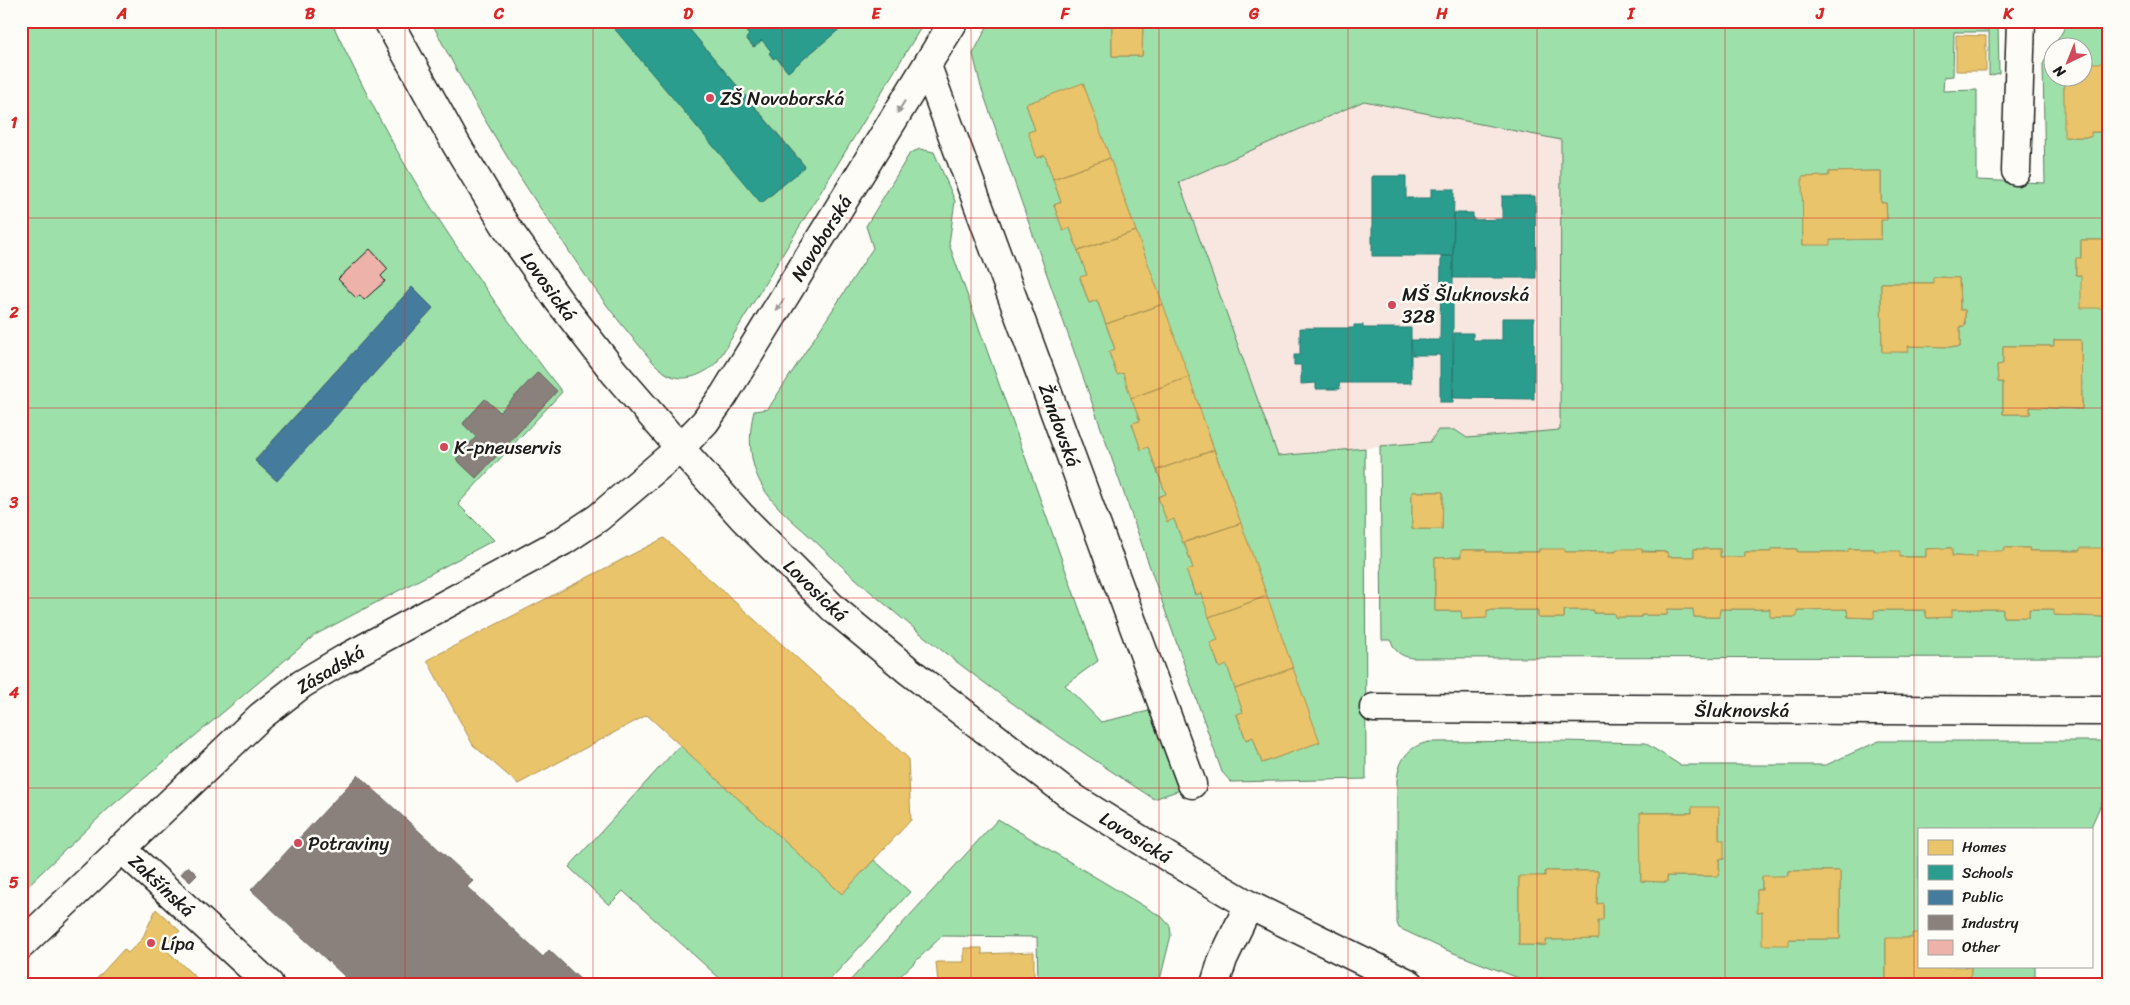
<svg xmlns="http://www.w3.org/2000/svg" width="2130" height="1005" viewBox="0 0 2130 1005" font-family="Sriracha,sans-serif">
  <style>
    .built { fill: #f8e6e0 }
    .green { fill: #9ee0aa; stroke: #5d7e63; fill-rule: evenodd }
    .homes { fill: #e9c46a; stroke: #ac9253 }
    .schools { fill: #2a9d8f; stroke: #26766c }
    .public { fill: #457b9d; stroke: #395e76 }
    .industry { fill: #8a817c; stroke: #69635f }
    .building { fill: #edb3ab; stroke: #1c1c1c }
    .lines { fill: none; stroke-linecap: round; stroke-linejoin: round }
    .street-casing { stroke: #1c1c1c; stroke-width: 31 }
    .secondary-casing { stroke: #1c1c1c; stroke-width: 31 }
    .street { stroke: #fdfcf7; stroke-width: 28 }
    .secondary { stroke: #fdfcf7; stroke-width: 28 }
    .oneway { fill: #989794 }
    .grid { fill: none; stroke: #d62828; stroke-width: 1; stroke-opacity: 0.55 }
    .poi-dot { fill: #d1495b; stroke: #fdfcf7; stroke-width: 2 }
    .labels { text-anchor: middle; stroke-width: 5; stroke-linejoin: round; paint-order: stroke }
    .poi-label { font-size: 19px; fill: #1c1c1c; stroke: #fdfcf7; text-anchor: start }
    .street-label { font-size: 19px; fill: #1c1c1c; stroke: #fdfcf7 }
    .neatline { fill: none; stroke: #d62828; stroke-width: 2 }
    .grid-label { font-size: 16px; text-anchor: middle; font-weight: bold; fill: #d62828 }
  </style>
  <rect width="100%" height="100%" fill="#fdfcf7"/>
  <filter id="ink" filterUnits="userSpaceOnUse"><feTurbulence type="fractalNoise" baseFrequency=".02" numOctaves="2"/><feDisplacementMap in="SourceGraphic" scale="10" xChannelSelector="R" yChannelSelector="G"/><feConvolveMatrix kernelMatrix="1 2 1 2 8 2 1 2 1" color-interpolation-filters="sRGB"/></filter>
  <g filter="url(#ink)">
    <!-- built -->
    <path class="built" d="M 1364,101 L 1561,140 L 1560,430 L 1467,438 L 1455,430 L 1438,430 L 1430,442 L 1278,456 L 1179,181 Z"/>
    <!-- green -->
    <path class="green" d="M 21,21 L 331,21 C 362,86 395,152 434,212 C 474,274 517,334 562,392 L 458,504 L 494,540 L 315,635 L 108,809 L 21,892 ZM 370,249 L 388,269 L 381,276 L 385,282 L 364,299 L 360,295 L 356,298 L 338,279 ZM 412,288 L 433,308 L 276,480 L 255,460 ZM 538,372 L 557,391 L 476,478 L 456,459 L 476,437 L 463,423 L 485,399 L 500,412 Z
      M 431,21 L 608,21 L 762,203 L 805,166 L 690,30 L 700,21 L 737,21 L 749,35 L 746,38 L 753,47 L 762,40 L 771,51 L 769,53 L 773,59 L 776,57 L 788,72 L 849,21 L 925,21 L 717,362 C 705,374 686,383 669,375 C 655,368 643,349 632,337 C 606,306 583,273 561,239 C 513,169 469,97 431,21 Z
      M 990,21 L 1112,21 L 1112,56 L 1142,56 L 1143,21 L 1998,21 L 1999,73 L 1989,76 L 1989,32 L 1954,32 L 1953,76 L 1944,77 L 1943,91 L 1977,90 L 1977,180 L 2045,183 L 2043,64 L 2052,48 L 2052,78 L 2064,78 L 2065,137 L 2090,137 L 2091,132 L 2109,132 L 2109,240 L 2081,240 L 2081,258 L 2076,259 L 2076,275 L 2081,275 L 2109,308 L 2109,551 L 2106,551 L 2107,548 L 2080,551 L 2029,551 L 2029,548 L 2004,548 L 2004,551 L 1977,557 L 1952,556 L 1951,548 L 1926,549 L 1926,557 L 1900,557 L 1874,551 L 1874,549 L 1849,549 L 1848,552 L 1797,552 L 1797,549 L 1772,549 L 1771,552 L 1745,552 L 1745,557 L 1720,557 L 1720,549 L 1694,549 L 1694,557 L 1668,557 L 1667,552 L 1616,550 L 1616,552 L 1565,552 L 1539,549 L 1539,552 L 1486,552 L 1486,550 L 1462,550 L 1461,557 L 1435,558 L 1435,611 L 1461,611 L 1463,619 L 1486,618 L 1487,610 L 1538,610 L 1538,618 L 1564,618 L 1564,610 L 1594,610 L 1594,613 L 1614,613 L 1615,617 L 1641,617 L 1641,615 L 1667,615 L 1667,609 L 1693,609 L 1694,617 L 1719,617 L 1720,609 L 1770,609 L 1771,617 L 1796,617 L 1797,610 L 1847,609 L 1848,617 L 1873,618 L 1874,610 L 1925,610 L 1927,618 L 1951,617 L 1952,609 L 2003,609 L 2003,617 L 2029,617 L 2029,609 L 2054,609 L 2055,615 L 2106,617 L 2106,609 L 2109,609 L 2109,657 L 1412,658 C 1400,656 1394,651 1391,640 L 1382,640 L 1380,446 L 1430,442 L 1438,430 L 1455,430 L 1467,438 L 1560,430 L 1561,140 L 1364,101 L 1179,182 L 1278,456 L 1365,448 L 1366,779 L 1231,782 L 1222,772 L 981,87 L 973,54 ZM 1083,84 L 1319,742 L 1262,763 L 1253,737 L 1246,740 L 1237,715 L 1243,712 L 1227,665 L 1219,667 L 1211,643 L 1218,640 L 1201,593 L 1195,595 L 1187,571 L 1193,568 L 1184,542 L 1183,543 L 1174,519 L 1167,521 L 1158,497 L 1166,494 L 1148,447 L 1141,449 L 1132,424 L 1140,421 L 1123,373 L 1117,375 L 1109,352 L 1115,349 L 1097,300 L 1089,303 L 1080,278 L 1087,275 L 1070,228 L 1063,230 L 1054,205 L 1061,202 L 1045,155 L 1037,158 L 1029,132 L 1035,130 L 1026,104 ZM 1881,171 L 1881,203 L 1886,203 L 1887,219 L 1881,220 L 1881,239 L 1830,240 L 1803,245 L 1803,177 L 1829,176 L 1829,172 ZM 1934,277 L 1959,278 L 1960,310 L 1965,310 L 1965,326 L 1960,326 L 1960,347 L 1908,346 L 1908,352 L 1882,351 L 1881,283 L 1933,283 ZM 2054,340 L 2081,340 L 2082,409 L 2030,407 L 2030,414 L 2003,414 L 2003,382 L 1998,382 L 1997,365 L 2003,364 L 2003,346 L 2054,346 ZM 1412,492 L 1443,492 L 1442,529 L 1412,529 Z
      M 2064,21 L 2109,21 L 2109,63 L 2083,69 L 2082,48 L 2053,48 L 2064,29 Z
      M 920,149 L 934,152 L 955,201 L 949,244 L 1098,661 L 1065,685 L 1101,722 L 1149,711 L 1180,790 L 1154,799 C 1036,723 921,642 819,545 C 800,526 772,507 760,482 C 749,460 748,435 754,411 L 768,409 L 873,248 L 866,226 L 910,153 Z
      M 1561,741 L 1645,743 L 1680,765 L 1826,765 L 1879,741 L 2109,741 L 2109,786 L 2090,829 L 1919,829 L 1919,933 L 1912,938 L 1886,939 L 1886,984 L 1534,984 L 1446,950 L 1399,928 L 1397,923 L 1397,780 C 1399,760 1408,746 1429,742 ZM 1692,807 L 1719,813 L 1719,840 L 1724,859 L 1719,859 L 1719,876 L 1667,876 L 1667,882 L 1641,881 L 1641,813 L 1692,813 ZM 1545,871 L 1598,871 L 1597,904 L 1603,904 L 1603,919 L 1598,920 L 1597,939 L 1546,940 L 1546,945 L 1519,945 L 1519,877 L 1545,876 ZM 1788,871 L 1840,871 L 1840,939 L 1789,939 L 1762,912 L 1758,913 L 1757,890 L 1762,890 L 1762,877 L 1788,876 Z
      M 680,745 L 842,894 L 874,860 L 910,892 L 826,984 L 726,984 L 623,891 L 609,905 L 569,867 Z
      M 998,819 L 1162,917 L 1170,926 L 1171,935 L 1159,984 L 1038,984 L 1037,937 L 942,936 L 892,984 L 847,984 Z
      M 1964,966 L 2035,966 L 2035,984 L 1970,984 L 1971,967 Z"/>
    <!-- homes -->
    <path class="homes" d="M 1112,21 L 1143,21 L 1142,56 L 1112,56 Z
      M 1956,35 L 1986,36 L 1986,71 L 1956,71 Z
      M 2089,63 L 2109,63 L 2109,132 L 2091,132 L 2091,137 L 2064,137 L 2064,78 L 2082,78 L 2082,69 L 2089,69 Z
      M 1083,83 L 1110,158 L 1053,179 L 1045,155 L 1037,158 L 1028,132 L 1035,130 L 1026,104 Z
      M 1110,158 L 1136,231 L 1078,251 L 1070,228 L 1063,231 L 1054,205 L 1061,202 L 1053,179 Z
      M 1881,171 L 1881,203 L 1886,203 L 1887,220 L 1881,220 L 1881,239 L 1830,240 L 1830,245 L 1803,245 L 1802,177 L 1829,176 L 1829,172 Z
      M 1136,231 L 1163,304 L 1106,324 L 1097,300 L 1089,303 L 1080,277 L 1087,275 L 1078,251 Z
      M 2081,240 L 2109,240 L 2109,308 L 2081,308 L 2081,275 L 2076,275 L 2076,258 L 2081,258 Z
      M 1933,277 L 1959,278 L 1960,310 L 1965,310 L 1965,326 L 1960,326 L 1960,347 L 1908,346 L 1909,352 L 1882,352 L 1881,283 L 1933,283 Z
      M 1163,304 L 1189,377 L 1131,398 L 1123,373 L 1117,375 L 1109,352 L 1115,349 L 1106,324 Z
      M 2054,340 L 2081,340 L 2082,409 L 2030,407 L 2030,414 L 2003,414 L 2003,382 L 1998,382 L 1997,365 L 2003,364 L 2003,346 L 2054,346 Z
      M 1189,377 L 1214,450 L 1157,470 L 1148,447 L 1141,450 L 1132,423 L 1140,421 L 1131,398 Z
      M 1214,450 L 1241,523 L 1183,543 L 1174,519 L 1167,522 L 1158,497 L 1166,494 L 1157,470 Z
      M 1412,492 L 1443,492 L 1442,529 L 1412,529 Z
      M 1241,523 L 1267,596 L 1209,617 L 1201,593 L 1196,595 L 1186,570 L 1193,568 L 1184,542 Z
      M 664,538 L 908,758 L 911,820 L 842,894 L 647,715 L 518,784 L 473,745 L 427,660 Z
      M 1952,548 L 1952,556 L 1977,557 L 1977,551 L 2004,551 L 2003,548 L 2030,548 L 2029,551 L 2080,551 L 2080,548 L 2107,548 L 2106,551 L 2109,551 L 2109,609 L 2106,609 L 2106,617 L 2054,615 L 2054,609 L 2029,609 L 2029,617 L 2003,617 L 2003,609 L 1952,609 L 1952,617 L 1927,618 L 1925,610 L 1874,610 L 1874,618 L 1848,617 L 1847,609 L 1797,610 L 1797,617 L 1770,617 L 1770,609 L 1720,609 L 1719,617 L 1694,617 L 1693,609 L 1667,609 L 1667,615 L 1641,615 L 1641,617 L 1615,617 L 1614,613 L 1594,613 L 1594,610 L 1564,610 L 1564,618 L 1538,618 L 1538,610 L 1487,610 L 1487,618 L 1462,619 L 1461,611 L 1435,611 L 1435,558 L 1461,557 L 1461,550 L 1486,550 L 1486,552 L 1539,552 L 1539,549 L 1565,549 L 1565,552 L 1616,552 L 1616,549 L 1642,549 L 1642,552 L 1667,552 L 1668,557 L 1694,557 L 1694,549 L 1720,549 L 1720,557 L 1745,557 L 1745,552 L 1771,552 L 1771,549 L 1797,549 L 1797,552 L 1848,552 L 1848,549 L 1874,549 L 1874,551 L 1900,551 L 1900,557 L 1926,557 L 1926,549 Z
      M 1267,596 L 1293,668 L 1235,689 L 1227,665 L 1220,668 L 1210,643 L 1218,640 L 1209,617 Z
      M 1293,668 L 1320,742 L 1262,763 L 1253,737 L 1246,740 L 1237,714 L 1243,712 L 1235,689 Z
      M 1692,807 L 1719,807 L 1719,840 L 1724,840 L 1724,859 L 1719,859 L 1719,876 L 1667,876 L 1667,882 L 1641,881 L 1640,813 L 1692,813 Z
      M 1545,871 L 1598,871 L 1597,904 L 1603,903 L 1603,920 L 1598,920 L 1598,939 L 1546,940 L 1546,945 L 1519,945 L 1519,876 L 1545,876 Z
      M 1788,871 L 1840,871 L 1840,939 L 1789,939 L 1789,945 L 1762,945 L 1762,912 L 1757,913 L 1757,890 L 1762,890 L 1762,876 L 1788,876 Z
      M 156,909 L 180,931 L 162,946 L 203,984 L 92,984 L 124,949 L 128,953 L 142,939 Z
      M 1912,933 L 1919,933 L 1919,966 L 1971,967 L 1970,984 L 1886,984 L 1886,938 L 1912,938 Z
      M 964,948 L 982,948 L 982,954 L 1034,952 L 1034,984 L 938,984 L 936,962 L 964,962 Z"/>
    <!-- schools -->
    <path class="schools" d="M 608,21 L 700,21 L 690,30 L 805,167 L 761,203 Z
      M 737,21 L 849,21 L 788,72 L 776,57 L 774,59 L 769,53 L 771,51 L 762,40 L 754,47 L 746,38 L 749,35 Z
      M 1372,176 L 1406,176 L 1406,198 L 1431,198 L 1431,189 L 1454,189 L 1453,256 L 1372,256 Z
      M 1502,196 L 1535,196 L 1536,278 L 1453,278 L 1454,213 L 1473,213 L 1473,220 L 1502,219 Z
      M 1441,256 L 1453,256 L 1453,402 L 1440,402 L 1440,355 L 1412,355 L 1411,340 L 1440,340 Z
      M 1502,318 L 1534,318 L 1534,399 L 1453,398 L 1454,333 L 1473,333 L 1473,340 L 1502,340 Z
      M 1354,325 L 1363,325 L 1363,328 L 1411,328 L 1411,383 L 1339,383 L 1340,389 L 1316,389 L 1316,383 L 1301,384 L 1301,365 L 1294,365 L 1294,355 L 1300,355 L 1300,328 L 1354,328 Z"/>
    <!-- public -->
    <path class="public" d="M 412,287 L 433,308 L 277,481 L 255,461 Z"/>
    <!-- industry -->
    <path class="industry" d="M 538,372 L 557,391 L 476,478 L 456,459 L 476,437 L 463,424 L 485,399 L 500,412 Z
      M 358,775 L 473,881 L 467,887 L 543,957 L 549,950 L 585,984 L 353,984 L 251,890 Z
      M 188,866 L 197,875 L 190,882 L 181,874 Z"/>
    <!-- building -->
    <path class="building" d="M 370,249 L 388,269 L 381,276 L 385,281 L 364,300 L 360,295 L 356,298 L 338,279 Z"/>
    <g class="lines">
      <!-- street casing -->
      <g class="street-casing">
        <path id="street" d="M 927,66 L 1192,784
          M 2016,171 L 2021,21
          M 1374,708 L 2109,711
          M 121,848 L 269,984
          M 21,945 L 261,716 L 302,684 L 344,659 L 563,541 L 598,518 L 680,448 L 705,422 L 724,395 L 954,21
          M 1215,984 L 1223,959 L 1249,905"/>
      </g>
      <!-- secondary casing -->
      <g class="secondary-casing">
        <path id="secondary" d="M 388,21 L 456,144 L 505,225 L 559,301 L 614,372 L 680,448 L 742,517 L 834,609 L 909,671 L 1075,799 L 1176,862 L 1249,905 L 1410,984"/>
      </g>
      <!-- street -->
      <use href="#street" class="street"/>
      <!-- secondary -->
      <use href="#secondary" class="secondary"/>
    </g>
    <!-- one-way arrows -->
    <defs><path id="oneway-solid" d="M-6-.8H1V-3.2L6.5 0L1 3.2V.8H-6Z" transform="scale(1.25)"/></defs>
    <g class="oneway">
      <use href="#oneway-solid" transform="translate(901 107) rotate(122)"/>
      <use href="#oneway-solid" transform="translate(780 305) rotate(122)"/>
    </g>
  </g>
  <!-- grid -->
  <path class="grid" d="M 216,21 L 216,984M 405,21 L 405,984M 593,21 L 593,984M 782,21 L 782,984M 971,21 L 971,984M 1159,21 L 1159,984M 1348,21 L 1348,984M 1537,21 L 1537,984M 1725,21 L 1725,984M 1914,21 L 1914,984M 21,218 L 2109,218M 21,408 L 2109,408M 21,598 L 2109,598M 21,788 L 2109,788"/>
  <!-- markers -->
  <g class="poi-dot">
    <circle cx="710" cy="98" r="5"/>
    <circle cx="1392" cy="305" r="5"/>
    <circle cx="444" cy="447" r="5"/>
    <circle cx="298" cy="843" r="5"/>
    <circle cx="151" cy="943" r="5"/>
  </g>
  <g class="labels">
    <!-- poi labels -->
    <g class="poi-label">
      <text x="720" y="105">ZŠ Novoborská</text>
      <text x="1402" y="301">MŠ Šluknovská<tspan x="1402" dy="22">328</tspan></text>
      <text x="454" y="454">K-pneuservis</text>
      <text x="308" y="850">Potraviny</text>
      <text x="161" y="950">Lípa</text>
    </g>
    <!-- street labels -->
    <g class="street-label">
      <text transform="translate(821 238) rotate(-58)" y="7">Novoborská</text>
      <text transform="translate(549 286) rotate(54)" y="7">Lovosická</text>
      <text transform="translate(1060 425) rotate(70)" y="7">Žandovská</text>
      <text transform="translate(816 590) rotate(44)" y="7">Lovosická</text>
      <text transform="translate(330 669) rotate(-31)" y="7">Zásadská</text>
      <text x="1742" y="717">Šluknovská</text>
      <text transform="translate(1136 837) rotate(32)" y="7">Lovosická</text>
      <text transform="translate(162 885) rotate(43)" y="7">Zakšínská</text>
    </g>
  </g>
  <!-- margin -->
  <rect width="2130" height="1005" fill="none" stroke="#fdfcf7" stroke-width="55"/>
  <!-- legend -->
  <rect x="1918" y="828" width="175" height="140" fill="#fdfcf7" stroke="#a3a29f"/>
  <rect x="1928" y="840" width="25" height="15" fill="#e9c46a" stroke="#a3a29f"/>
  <text x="1962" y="852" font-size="15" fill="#1c1c1c">Homes</text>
  <rect x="1928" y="865" width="25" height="15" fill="#2a9d8f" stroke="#a3a29f"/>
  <text x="1962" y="878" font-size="15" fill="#1c1c1c">Schools</text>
  <rect x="1928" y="890" width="25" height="15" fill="#457b9d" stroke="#a3a29f"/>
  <text x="1962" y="902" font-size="15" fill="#1c1c1c">Public</text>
  <rect x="1928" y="915" width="25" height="15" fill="#8a817c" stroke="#a3a29f"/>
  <text x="1962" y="928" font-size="15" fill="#1c1c1c">Industry</text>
  <rect x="1928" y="940" width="25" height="15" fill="#edb3ab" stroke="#a3a29f"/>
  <text x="1962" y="952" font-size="15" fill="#1c1c1c">Other</text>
  <!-- north arrow -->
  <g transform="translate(2068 62) rotate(223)"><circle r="24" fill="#fdfcf7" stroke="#a3a29f"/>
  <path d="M0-4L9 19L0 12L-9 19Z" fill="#d1495b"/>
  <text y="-8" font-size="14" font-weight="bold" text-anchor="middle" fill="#1c1c1c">N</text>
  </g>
  <rect x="28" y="28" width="2074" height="950" class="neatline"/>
  <g class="grid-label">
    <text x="122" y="19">A</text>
    <text x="310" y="19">B</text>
    <text x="499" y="19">C</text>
    <text x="688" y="19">D</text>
    <text x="876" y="19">E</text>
    <text x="1065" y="19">F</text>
    <text x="1254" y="19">G</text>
    <text x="1442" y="19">H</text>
    <text x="1631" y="19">I</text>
    <text x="1820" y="19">J</text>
    <text x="2008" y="19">K</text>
    <text x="14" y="128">1</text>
    <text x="14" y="318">2</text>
    <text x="14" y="508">3</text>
    <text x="14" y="698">4</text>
    <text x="14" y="888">5</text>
  </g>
</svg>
